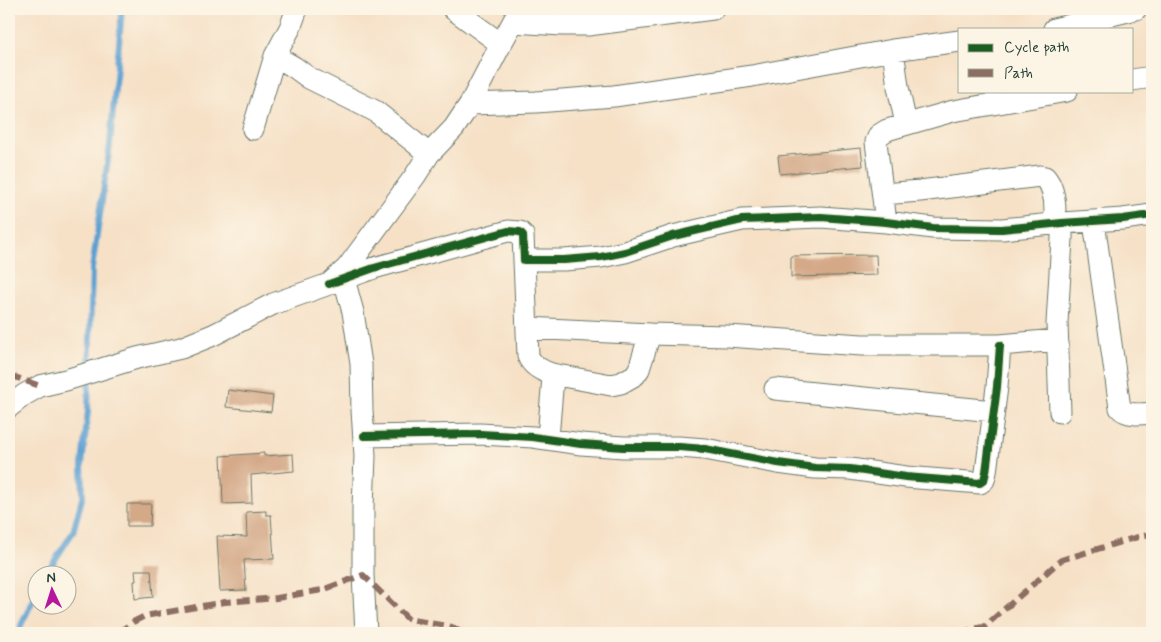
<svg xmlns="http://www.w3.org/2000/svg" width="1161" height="642" viewBox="0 0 1161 642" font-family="Mynerve,sans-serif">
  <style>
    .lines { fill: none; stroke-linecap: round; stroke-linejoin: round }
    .stream { stroke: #5ca0d1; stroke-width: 6 }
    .building { fill: #d4a988 }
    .minor-casing { stroke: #6a7667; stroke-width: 23 }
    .minor { stroke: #fff; stroke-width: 21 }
    .quiet { stroke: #8d6e63; stroke-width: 6; stroke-dasharray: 12 6; stroke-linecap: butt }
    .cycleway-casing { stroke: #fcf5e5; stroke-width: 11 }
    .cycleway { stroke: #1b5e20; stroke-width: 8 }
  </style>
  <rect width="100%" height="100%" fill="#fcf5e5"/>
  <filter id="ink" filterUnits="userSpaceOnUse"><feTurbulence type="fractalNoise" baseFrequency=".02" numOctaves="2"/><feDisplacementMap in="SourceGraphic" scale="10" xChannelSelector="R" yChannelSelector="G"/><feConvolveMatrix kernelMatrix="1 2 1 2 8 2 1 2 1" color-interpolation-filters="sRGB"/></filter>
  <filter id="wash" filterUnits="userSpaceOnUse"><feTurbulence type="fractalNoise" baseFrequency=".0096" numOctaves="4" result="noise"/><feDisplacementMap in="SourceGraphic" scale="20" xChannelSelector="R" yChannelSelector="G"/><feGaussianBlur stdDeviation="1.12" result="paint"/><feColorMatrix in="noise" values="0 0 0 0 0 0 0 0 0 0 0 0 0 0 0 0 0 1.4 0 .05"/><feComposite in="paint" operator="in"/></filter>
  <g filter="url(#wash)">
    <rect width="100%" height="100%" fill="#f6e1c7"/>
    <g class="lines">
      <!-- stream -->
      <path class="stream" d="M 46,574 L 73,532 L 83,495 L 82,465 L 88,411 L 92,269 L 110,145 L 122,9
        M 20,633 L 21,625 L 38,590"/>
    </g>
    <g id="blocks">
      <!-- building -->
      <path class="building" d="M 861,148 L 863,166 L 780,174 L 778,156 Z
        M 876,255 L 877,275 L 791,277 L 791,256 Z
        M 228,390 L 273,396 L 271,412 L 226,407 Z
        M 264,453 L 264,456 L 293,454 L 294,471 L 251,475 L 252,503 L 223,504 L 221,456 Z
        M 127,504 L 151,504 L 150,526 L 127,526 Z
        M 266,511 L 266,515 L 271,515 L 274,559 L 244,560 L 246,590 L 220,591 L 217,536 L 247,537 L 246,512 Z
        M 135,570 L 151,570 L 153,597 L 135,599 L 134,581 L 136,581 Z"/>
    </g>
  </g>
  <g filter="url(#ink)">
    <use href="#blocks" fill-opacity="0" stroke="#6a7667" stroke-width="1"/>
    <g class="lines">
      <!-- minor casing -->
      <g class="minor-casing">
        <path id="minor" d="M 453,9 L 501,44
          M 513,22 L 562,25 L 588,25 L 713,9
          M 1054,29 L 1136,9
          M 893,50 L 898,87 L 906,124
          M 275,56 L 294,67 L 309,78 L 375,111 L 429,154
          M 1132,80 L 1152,77
          M 470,104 L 536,102 L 614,96 L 752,76 L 893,50 L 960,41
          M 253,129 L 275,56 L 290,28 L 297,9
          M 883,194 L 920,191 L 1040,176 L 1045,177 C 1056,190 1056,208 1054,224
          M 886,222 L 876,142 L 879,135 L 887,130 L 953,111 L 1067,91
          M 1094,222 L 1120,408 C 1127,416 1142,414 1152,413
          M 524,260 L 528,356 C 532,366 542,371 552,374 L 553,377 L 548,438
          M 344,279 L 353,312 L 361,364 L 362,410 L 365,456 L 363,507 L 363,575 L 366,633
          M 329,284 L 374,268 L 508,231 L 520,232 L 523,235 L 524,260 L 564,260 L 601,257 L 625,252 L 673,236 L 742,220 L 821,217 L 886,222 L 933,228 L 1002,229 L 1062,223 L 1123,219 L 1152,215
          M 527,328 L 650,334 L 727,336 L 862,345 L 1000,345 L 1057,340
          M 552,374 L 611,385 L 621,383 L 635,375 L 639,369 L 650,334
          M 775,389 L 993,411
          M 9,407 L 24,395 L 40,386 L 66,380 L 137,358 L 181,348 L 213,335 L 273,304 L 329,284 L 347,268 L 415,176 L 429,154 L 454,128 L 470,104 L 501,44 L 520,9
          M 1060,412 L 1057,323 L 1062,239 L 1062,223
          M 364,436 L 480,434 L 533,437 L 581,444 L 623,447 L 679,447 L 705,449 L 778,463 L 815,468 L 850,469 L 906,477 L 980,483 L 984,480 L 986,472 L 997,387 L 1000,345"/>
      </g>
      <!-- minor -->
      <use href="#minor" class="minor"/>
      <!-- quiet -->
      <path class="quiet" d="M 9,377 L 15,377 L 40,386
        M 118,633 L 133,622 L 145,616 L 225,602 L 277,598 L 322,590 L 363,575 L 408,619 L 452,627 L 462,633
        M 959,633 L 982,627
        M 977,633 L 1061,560 L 1134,538 L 1152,534"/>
      <!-- cycleway casing -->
      <g class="cycleway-casing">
        <path id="cycleway" d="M 329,284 L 374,268 L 508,231 L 520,232 L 523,235 L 524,260 L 564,260 L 601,257 L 625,252 L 673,236 L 742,220 L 821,217 L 886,222 L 933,228 L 1002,229 L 1062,223 L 1123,219 L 1152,215
          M 364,436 L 480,434 L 533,437 L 581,444 L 623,447 L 679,447 L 705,449 L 778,463 L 815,468 L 850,469 L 906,477 L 980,483 L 984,480 L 986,472 L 997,387 L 1000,345"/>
      </g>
      <!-- cycleway -->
      <use href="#cycleway" class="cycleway"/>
    </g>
  </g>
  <!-- margin -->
  <rect width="1161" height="642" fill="none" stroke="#fcf5e5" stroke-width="30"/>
  <!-- legend -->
  <rect x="958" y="28" width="175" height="65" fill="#fcf5e5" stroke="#a4ab9e"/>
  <rect x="968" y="44" width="25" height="8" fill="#1b5e20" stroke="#a4ab9e"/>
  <text x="1004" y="52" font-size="15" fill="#1f3d34">Cycle path</text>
  <rect x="968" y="69" width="25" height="8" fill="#8d6e63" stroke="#a4ab9e"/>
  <text x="1004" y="78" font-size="15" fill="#1f3d34">Path</text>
  <!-- north arrow -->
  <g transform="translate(52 590) rotate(356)"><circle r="24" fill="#fcf5e5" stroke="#a4ab9e"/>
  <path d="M0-4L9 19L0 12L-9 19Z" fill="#b5179e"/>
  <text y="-8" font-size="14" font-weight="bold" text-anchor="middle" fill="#1f3d34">N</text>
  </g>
</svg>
